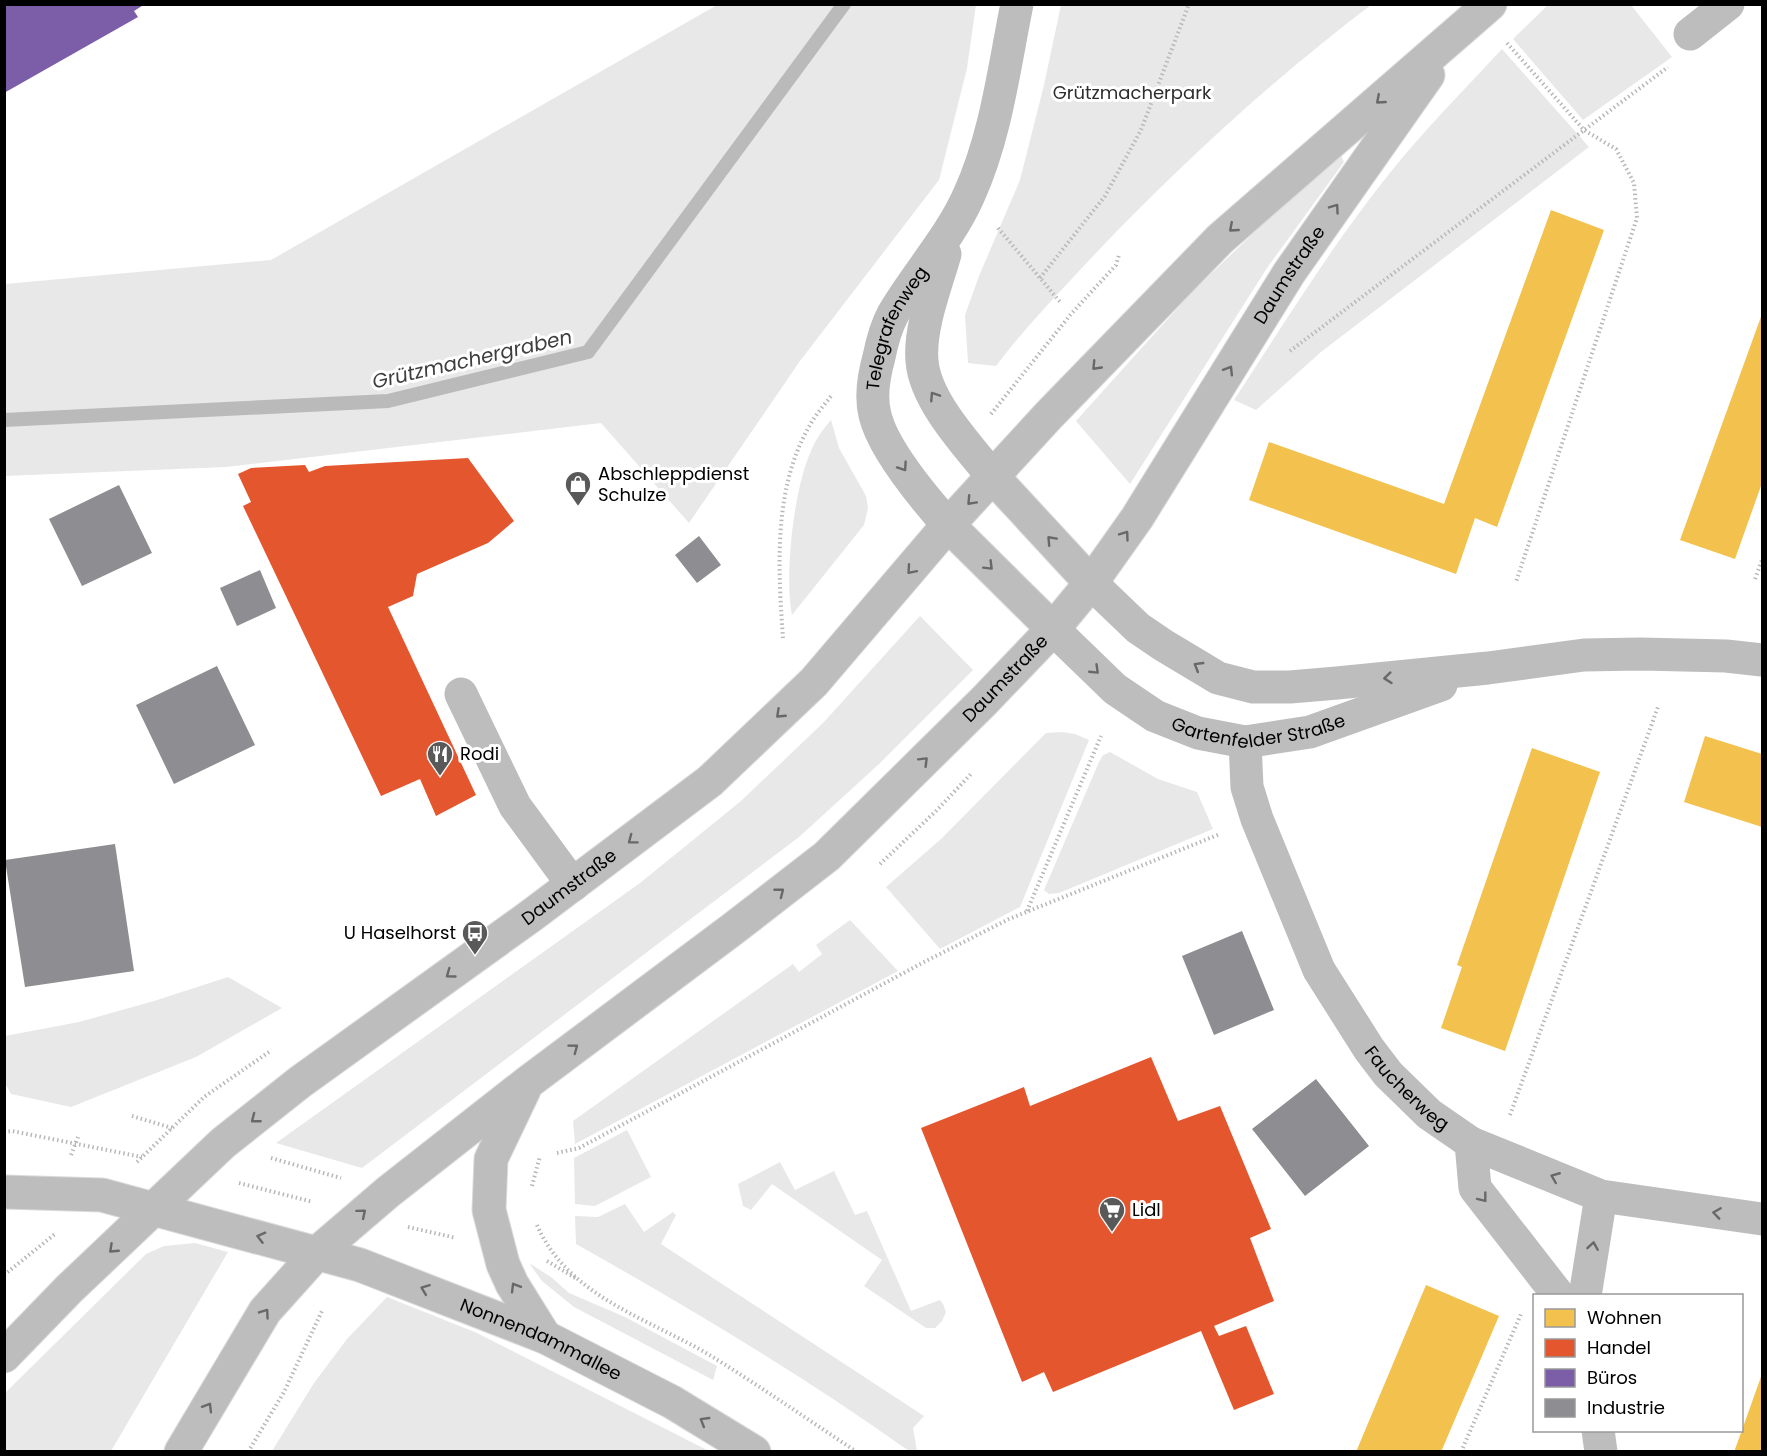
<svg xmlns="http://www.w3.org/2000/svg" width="1767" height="1456" viewBox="0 0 1767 1456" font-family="Poppins,sans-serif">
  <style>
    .green { fill: #e8e8e8 }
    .homes { fill: #f2c14e }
    .shops { fill: #e4572e }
    .offices { fill: #7b5ea7 }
    .industry { fill: #8d8d92 }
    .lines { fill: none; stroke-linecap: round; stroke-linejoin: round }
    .stream { stroke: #bababa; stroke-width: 14 }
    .major-casing { stroke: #dbdbdb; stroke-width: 35 }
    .path { stroke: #b8b8b8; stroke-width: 4; stroke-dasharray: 1.5 3; stroke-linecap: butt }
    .minor { stroke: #bdbdbd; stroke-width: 33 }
    .major { stroke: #bdbdbd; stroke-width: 33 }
    .oneway { stroke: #686868 }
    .labels { text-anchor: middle; stroke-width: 6; stroke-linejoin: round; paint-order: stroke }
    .park-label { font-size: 18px; fill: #2d2d2d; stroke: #fff }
    .street-label { font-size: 18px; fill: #000; stroke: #fff }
    .poi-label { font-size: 18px; fill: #000; stroke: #fff; text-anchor: start }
    .water-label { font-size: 20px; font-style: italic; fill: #3e3e3e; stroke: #fff }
  </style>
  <rect width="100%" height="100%" fill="#fff"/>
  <!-- green -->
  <path class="green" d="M 1549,4 L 1631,5 L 1672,57 L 1583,120 L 1513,39 Z
    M 717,5 L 976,5 L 967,68 L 939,180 L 800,361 L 689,523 L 601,423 L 226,467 L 5,476 L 5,284 L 271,260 Z
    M 1061,5 L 1371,5 C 1272,80 1181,164 1095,254 C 1061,291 1026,326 996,366 L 968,363 L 965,315 L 979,276 L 1020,180 L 1044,85 Z
    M 1502,49 L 1589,147 L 1321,352 L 1256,410 L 1234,400 C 1284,324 1332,245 1389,174 C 1424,130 1464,90 1502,49 Z
    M 1339,151 L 1344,162 L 1267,268 L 1130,484 L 1076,421 L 1191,293 Z
    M 831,420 L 839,448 L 866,496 L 868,508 L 864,525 L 792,615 C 784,575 794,488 811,451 C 816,439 823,429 831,420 Z
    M 920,616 L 973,670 L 878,765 L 799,837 L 362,1168 L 276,1143 L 640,883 L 741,801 L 823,723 Z
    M 1062,732 L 1075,734 L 1089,740 L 1020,907 L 940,949 L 886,887 L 941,839 L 1043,736 L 1046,733 Z
    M 1110,752 L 1158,779 L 1197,792 L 1213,829 L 1059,893 L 1049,894 L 1044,890 L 1099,762 L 1103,755 Z
    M 850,920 L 898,971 L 575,1144 L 573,1121 L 793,964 L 799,972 L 822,954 L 816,945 Z
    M 228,977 L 282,1008 L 196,1057 L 71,1107 L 11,1094 L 5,1083 L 5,1036 L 79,1022 L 154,1001 Z
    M 627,1130 L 651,1177 L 595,1206 L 575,1204 L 574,1158 Z
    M 780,1162 L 795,1190 L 834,1171 L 855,1215 L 867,1211 L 911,1311 L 940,1300 L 943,1304 L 946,1312 L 942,1321 L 935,1328 L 926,1328 L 864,1286 L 882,1260 L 772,1184 L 751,1210 L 743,1206 L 738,1184 Z
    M 625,1204 L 644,1232 L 673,1212 L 676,1215 L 661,1244 L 924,1416 L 913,1428 L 917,1451 L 909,1451 C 802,1375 690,1308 576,1244 L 575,1216 L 598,1217 Z
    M 195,1243 L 228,1252 L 111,1451 L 5,1451 L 5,1393 L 146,1254 L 164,1246 Z
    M 529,1263 L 551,1277 L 569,1293 L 625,1317 L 717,1366 L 713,1380 L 574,1307 L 542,1281 Z
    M 387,1297 L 477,1333 L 709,1451 L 272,1451 L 314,1383 L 347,1339 Z"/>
  <!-- homes -->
  <path class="homes" d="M 1551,210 L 1604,230 L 1497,527 L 1475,518 L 1456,574 L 1249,500 L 1269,442 L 1444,504 Z
    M 1762,314 L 1762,483 L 1735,559 L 1680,540 Z
    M 1705,736 L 1762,754 L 1762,827 L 1684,802 Z
    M 1532,748 L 1600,772 L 1505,1051 L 1441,1028 L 1462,967 L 1457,965 Z
    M 1426,1285 L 1499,1316 L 1441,1452 L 1356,1452 Z
    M 1762,1374 L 1762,1452 L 1734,1452 L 1742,1430 Z"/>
  <!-- shops -->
  <path class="shops" d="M 468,458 L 514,521 L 488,543 L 417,574 L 413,596 L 388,607 L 476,795 L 436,816 L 420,779 L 381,796 L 243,506 L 251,502 L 238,474 L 251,468 L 305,465 L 309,472 L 325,466 Z
    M 1151,1057 L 1178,1121 L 1220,1106 L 1271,1229 L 1250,1238 L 1274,1301 L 1214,1326 L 1219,1336 L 1246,1326 L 1274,1394 L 1234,1410 L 1201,1331 L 1053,1392 L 1044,1372 L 1022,1382 L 921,1128 L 1024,1087 L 1030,1106 Z"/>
  <!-- offices -->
  <path class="offices" d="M 4,4 L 145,4 L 134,11 L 138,17 L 4,93 Z"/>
  <!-- industry -->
  <path class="industry" d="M 119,485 L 152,553 L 82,586 L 49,519 Z
    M 699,536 L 721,565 L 697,583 L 675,555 Z
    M 260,570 L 276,608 L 237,626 L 220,588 Z
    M 217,666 L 255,745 L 174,784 L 136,705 Z
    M 115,844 L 134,971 L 25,987 L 5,860 Z
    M 1242,931 L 1274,1010 L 1214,1035 L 1182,956 Z
    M 1316,1079 L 1369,1146 L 1305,1196 L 1252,1129 Z"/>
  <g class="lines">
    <!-- stream -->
    <path class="stream" d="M 4,420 L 388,401 L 588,352 L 844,4"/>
    <!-- major casing -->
    <g class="major-casing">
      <g id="major">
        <path d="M 993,477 L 1091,583"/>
        <path d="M 948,525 L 1053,629"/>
        <path d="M 524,1090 L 491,1159 L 489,1210 L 503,1264 L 512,1284 L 545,1337"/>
        <path id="s4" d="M 4,1192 L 102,1195 L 360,1265 L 545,1337 L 672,1402 L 754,1452"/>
        <path id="s5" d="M 4,1356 L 69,1289 L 223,1143 L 300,1082 L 532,915 L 710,781 L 814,682 L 948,525 L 1049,415 L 1220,239 L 1490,4"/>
        <path id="s6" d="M 181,1452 L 265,1311 L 318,1252 L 388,1192 L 527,1083 L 734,928 L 827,856 L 984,701 L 1053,629 L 1091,583 L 1137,518 L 1289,273 L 1428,75"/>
      </g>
    </g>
    <!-- path -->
    <path class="path" d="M 1507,43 L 1584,130 L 1616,149 L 1634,183 L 1637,218 L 1516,582
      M 998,228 L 1061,303
      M 1040,278 L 1105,196 L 1141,130 L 1189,4
      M 1290,351 L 1668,67
      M 991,414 L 1071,314 L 1116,265 L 1119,255
      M 1755,579 L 1762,560
      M 783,638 C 778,568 773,488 810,425 C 816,414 825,404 832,395
      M 880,864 L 936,811 L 971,774
      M 1027,911 L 1101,736
      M 1510,1115 L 1658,707
      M 132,1116 L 172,1128
      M 4,1132 L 12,1131 L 142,1157
      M 557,1153 L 579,1148 L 924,962 L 1009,919 L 1220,834
      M 71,1155 L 78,1137
      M 271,1158 L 341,1178
      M 137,1162 L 204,1097 L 269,1052
      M 239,1183 L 313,1202
      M 532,1186 L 540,1156
      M 537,1225 C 569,1299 654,1320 716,1359 C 764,1389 810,1421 857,1452
      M 408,1227 L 456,1238
      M 547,1261 L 577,1279
      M 4,1275 L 55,1234
      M 248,1452 L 284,1392 L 322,1311
      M 1461,1452 L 1521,1314"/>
    <!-- minor -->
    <g class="minor">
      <path d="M 1690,34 L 1728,4"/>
      <path d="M 945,254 C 936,286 919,328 922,361 C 925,401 968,446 993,477"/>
      <path id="s1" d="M 948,525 C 925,499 883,449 875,415 C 870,396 874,375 879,357 C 882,342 886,327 893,314 C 917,273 950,238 969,195 C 996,136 1004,68 1017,4"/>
      <path d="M 1091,583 L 1138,628 L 1163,645 L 1218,678 L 1253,687 L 1290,687 L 1337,683 L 1488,668 L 1584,655 L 1641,654 L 1726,656 L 1762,660"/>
      <path id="s2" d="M 1053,629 L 1115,689 L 1155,716 L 1198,733 L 1245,742 L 1310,732 L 1441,685"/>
      <path d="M 461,694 L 515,806 L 573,885"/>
      <path id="s3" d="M 1245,742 L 1247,787 L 1257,819 L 1319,970 L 1369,1049 L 1388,1074 L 1429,1114 L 1471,1143 L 1601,1196 L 1762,1219"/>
      <path d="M 1471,1143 L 1475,1188 L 1559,1296"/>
      <path d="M 1585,1296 L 1601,1196"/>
      <path d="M 1598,1430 L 1601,1452"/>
    </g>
    <!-- major -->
    <use href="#major" class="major"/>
  </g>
  <!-- one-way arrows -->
  <defs><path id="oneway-chevron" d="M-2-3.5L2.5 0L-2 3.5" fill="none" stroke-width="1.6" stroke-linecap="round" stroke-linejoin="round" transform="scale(1.5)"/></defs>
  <g class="oneway">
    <use href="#oneway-chevron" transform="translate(1380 100) rotate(139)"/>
    <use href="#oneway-chevron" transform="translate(1335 208) rotate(-55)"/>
    <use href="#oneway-chevron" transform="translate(1233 228) rotate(139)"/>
    <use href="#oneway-chevron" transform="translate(1096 366) rotate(134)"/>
    <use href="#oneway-chevron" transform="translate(1229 370) rotate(-58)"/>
    <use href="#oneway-chevron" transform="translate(934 396) rotate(-123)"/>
    <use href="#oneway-chevron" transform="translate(903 467) rotate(56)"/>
    <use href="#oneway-chevron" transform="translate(971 501) rotate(133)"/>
    <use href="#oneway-chevron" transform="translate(1125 535) rotate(-54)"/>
    <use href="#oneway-chevron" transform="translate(1051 540) rotate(-133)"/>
    <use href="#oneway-chevron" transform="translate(989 566) rotate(45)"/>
    <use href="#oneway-chevron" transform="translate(911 570) rotate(131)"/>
    <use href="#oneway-chevron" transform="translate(1198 666) rotate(-149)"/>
    <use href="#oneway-chevron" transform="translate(1095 670) rotate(44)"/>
    <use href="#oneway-chevron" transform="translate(1388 678) rotate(174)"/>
    <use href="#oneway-chevron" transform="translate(780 714) rotate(137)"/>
    <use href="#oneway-chevron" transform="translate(924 761) rotate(-45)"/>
    <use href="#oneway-chevron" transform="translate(632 840) rotate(143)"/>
    <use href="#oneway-chevron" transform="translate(780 892) rotate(-38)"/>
    <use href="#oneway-chevron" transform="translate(450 974) rotate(144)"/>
    <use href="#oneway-chevron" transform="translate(574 1048) rotate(-37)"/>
    <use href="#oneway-chevron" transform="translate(255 1119) rotate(142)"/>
    <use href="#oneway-chevron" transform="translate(1555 1177) rotate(-158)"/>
    <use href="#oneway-chevron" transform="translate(1483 1198) rotate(52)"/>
    <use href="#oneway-chevron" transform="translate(362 1213) rotate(-40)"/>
    <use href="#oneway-chevron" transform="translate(1717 1213) rotate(-172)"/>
    <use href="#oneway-chevron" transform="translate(261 1237) rotate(-165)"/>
    <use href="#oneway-chevron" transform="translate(1593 1246) rotate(-81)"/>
    <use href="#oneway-chevron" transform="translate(113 1249) rotate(137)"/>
    <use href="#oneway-chevron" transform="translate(515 1287) rotate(-121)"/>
    <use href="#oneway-chevron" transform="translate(425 1289) rotate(-159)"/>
    <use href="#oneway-chevron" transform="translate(265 1313) rotate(-55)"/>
    <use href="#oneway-chevron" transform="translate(208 1407) rotate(-59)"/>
    <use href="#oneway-chevron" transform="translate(704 1421) rotate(-149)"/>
  </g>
  <!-- icons -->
  <defs>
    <g id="shop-pin" transform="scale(1.35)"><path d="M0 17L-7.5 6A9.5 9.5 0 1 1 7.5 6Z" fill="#595959" stroke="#fff"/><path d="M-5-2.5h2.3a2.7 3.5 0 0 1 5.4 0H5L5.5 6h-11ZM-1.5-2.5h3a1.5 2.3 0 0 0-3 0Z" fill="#fff"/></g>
    <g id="restaurant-pin" transform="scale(1.35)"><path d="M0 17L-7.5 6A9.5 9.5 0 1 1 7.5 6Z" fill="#595959" stroke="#fff"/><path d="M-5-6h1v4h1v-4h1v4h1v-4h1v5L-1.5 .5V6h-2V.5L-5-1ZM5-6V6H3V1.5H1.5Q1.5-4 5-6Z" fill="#fff"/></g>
    <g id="bus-pin" transform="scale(1.35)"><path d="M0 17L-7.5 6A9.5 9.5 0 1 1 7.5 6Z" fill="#595959" stroke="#fff"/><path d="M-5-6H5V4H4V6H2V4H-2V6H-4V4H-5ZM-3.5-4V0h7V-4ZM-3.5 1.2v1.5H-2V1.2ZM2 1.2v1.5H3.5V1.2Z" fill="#fff"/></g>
    <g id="supermarket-pin" transform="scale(1.35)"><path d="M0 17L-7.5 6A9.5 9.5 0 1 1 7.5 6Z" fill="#595959" stroke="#fff"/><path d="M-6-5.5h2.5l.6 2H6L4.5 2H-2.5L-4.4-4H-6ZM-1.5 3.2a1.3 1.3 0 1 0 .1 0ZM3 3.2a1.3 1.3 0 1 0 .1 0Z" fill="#fff"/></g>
  </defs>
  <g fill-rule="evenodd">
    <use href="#shop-pin" x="578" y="484"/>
    <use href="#restaurant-pin" x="440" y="754"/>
    <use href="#bus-pin" x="475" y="933"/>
    <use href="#supermarket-pin" x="1112" y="1210"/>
  </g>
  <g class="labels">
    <!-- park labels -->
    <g class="park-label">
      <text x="1132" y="99">Grützmacherpark</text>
    </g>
    <!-- street labels -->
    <g class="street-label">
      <text dy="6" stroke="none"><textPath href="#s6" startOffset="1635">Daumstraße</textPath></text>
      <text dy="6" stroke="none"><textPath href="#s1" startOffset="225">Telegrafenweg</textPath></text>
      <text dy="6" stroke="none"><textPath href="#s6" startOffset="1140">Daumstraße</textPath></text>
      <text dy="6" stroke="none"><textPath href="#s2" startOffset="242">Gartenfelder Straße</textPath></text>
      <text dy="6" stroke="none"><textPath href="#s5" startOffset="736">Daumstraße</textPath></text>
      <text dy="6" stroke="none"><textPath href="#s3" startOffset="390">Faucherweg</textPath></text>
      <text dy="6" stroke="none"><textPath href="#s4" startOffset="561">Nonnendammallee</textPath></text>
    </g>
    <!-- poi labels -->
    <g class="poi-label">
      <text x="598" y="480">Abschleppdienst<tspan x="598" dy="21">Schulze</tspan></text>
      <text x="460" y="760">Rodi</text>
      <text x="456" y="939" text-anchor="end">U Haselhorst</text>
      <text x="1132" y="1216">Lidl</text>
    </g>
    <!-- water labels -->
    <g class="water-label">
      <text transform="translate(472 359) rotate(-13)" y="7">Grützmachergraben</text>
    </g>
  </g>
  <!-- border -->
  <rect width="1767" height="1456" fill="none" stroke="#000000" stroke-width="12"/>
  <!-- legend -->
  <rect x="1533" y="1294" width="210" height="138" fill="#ffffff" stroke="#999999" stroke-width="1.5"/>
  <rect x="1545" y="1309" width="30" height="18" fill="#f2c14e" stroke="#999999" stroke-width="1.5"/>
  <text x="1587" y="1324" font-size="18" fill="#000000">Wohnen</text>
  <rect x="1545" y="1339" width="30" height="18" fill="#e4572e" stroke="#999999" stroke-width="1.5"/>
  <text x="1587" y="1354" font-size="18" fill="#000000">Handel</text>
  <rect x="1545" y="1369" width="30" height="18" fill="#7b5ea7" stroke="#999999" stroke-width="1.5"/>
  <text x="1587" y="1384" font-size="18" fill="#000000">Büros</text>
  <rect x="1545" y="1399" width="30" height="18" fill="#8d8d92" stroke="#999999" stroke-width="1.5"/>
  <text x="1587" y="1414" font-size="18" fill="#000000">Industrie</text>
</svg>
